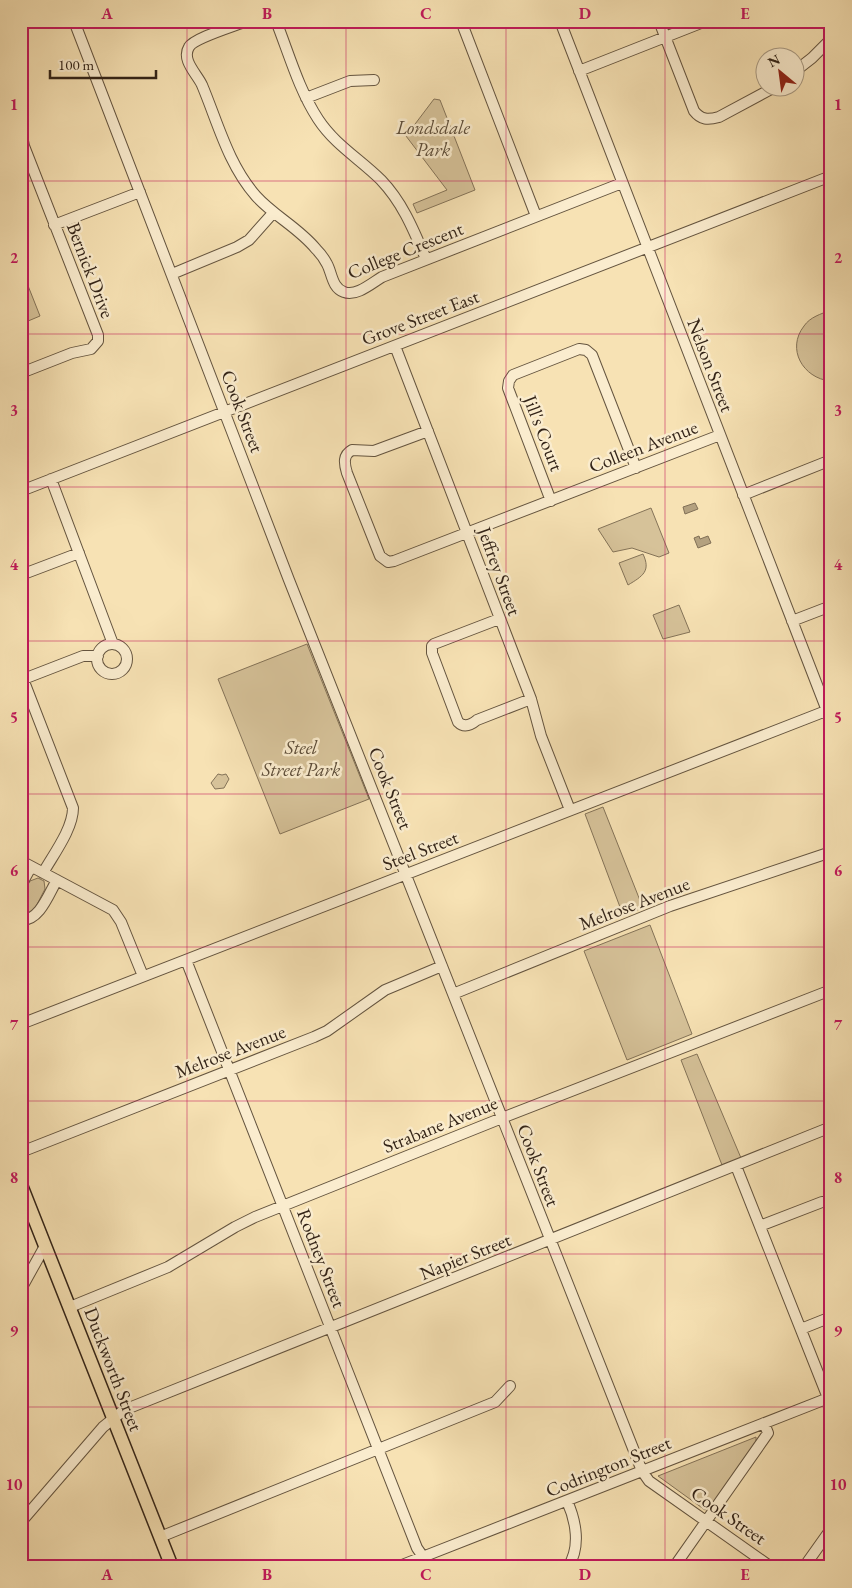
<svg xmlns="http://www.w3.org/2000/svg" width="852" height="1588" viewBox="0 0 852 1588" font-family="'EB Garamond',serif">
  <style>
    .green { fill: #d6c299; stroke: #847358 }
    .water { fill: #b4a17f; stroke: #806f56 }
    .lines { fill: none; stroke-linecap: round; stroke-linejoin: round }
    .minor-casing { stroke: #64543f; stroke-width: 12 }
    .major-casing { stroke: #332418; stroke-width: 15 }
    .minor { stroke: #faecce; stroke-width: 10 }
    .major { stroke: #f7e2b4; stroke-width: 12 }
    .grid { fill: none; stroke: #c2185b; stroke-width: 1; stroke-opacity: 0.55 }
    .labels { text-anchor: middle; stroke-width: 5; stroke-linejoin: round; paint-order: stroke }
    .park-label { font-size: 19px; font-style: italic; fill: #5c4c38; stroke: #faecce }
    .street-label { font-size: 19px; fill: #332418; stroke: #faecce }
    .neatline { fill: none; stroke: #c2185b; stroke-width: 2 }
    .grid-label { font-size: 16px; text-anchor: middle; font-weight: bold; fill: #c2185b }
  </style>
  <rect width="100%" height="100%" fill="#f7e2b4"/>
  <filter id="stains"><feTurbulence type="fractalNoise" baseFrequency=".004" numOctaves="4"/><feColorMatrix values="0 0 0 0 .2 0 0 0 0 .09 0 0 0 0 .02 0 0 0 .5 -.17"/></filter>
  <radialGradient id="worn" r=".72"><stop offset=".6" stop-color="#630" stop-opacity="0"/><stop offset="1" stop-color="#630" stop-opacity=".3"/></radialGradient>
  <!-- green -->
  <path class="green" d="M 434,99 L 440,100 L 475,190 L 417,213 L 413,204 L 447,190 L 406,136 Z
    M 21,268 L 40,316 L 21,324 Z
    M 831,310 L 831,381 L 830,381 C 803,378 786,349 804,326 C 810,317 821,314 831,310 Z
    M 651,508 L 669,553 L 659,557 L 632,548 L 613,552 L 598,529 Z
    M 643,554 C 651,571 643,576 628,585 L 619,563 Z
    M 679,605 L 690,632 L 663,639 L 653,615 Z
    M 307,644 L 369,799 L 280,834 L 218,679 Z
    M 218,774 L 222,775 L 226,774 L 229,779 L 224,788 L 215,789 L 211,783 Z
    M 603,807 L 643,908 L 623,915 L 585,814 Z
    M 38,878 L 44,881 L 45,889 L 32,914 L 21,916 L 21,897 L 30,881 Z
    M 650,925 L 692,1034 L 627,1060 L 584,951 Z
    M 697,1054 L 741,1158 L 722,1165 L 681,1060 Z
    M 756,1437 L 756,1443 L 711,1506 L 705,1510 L 658,1476 Z"/>
  <!-- water -->
  <path class="water" d="M 695,503 L 698,509 L 685,514 L 683,507 Z
    M 699,536 L 700,539 L 708,536 L 711,543 L 698,548 L 694,538 Z"/>
  <g class="lines">
    <!-- minor casing -->
    <g class="minor-casing">
      <path id="minor" d="M 74,21 L 289,580 L 642,1471 L 649,1481 L 771,1567
        M 247,21 C 235,26 194,38 189,47 C 181,60 197,74 202,85 C 218,123 228,164 256,196 C 274,216 299,228 316,249 C 320,253 324,258 327,264 C 332,273 332,288 344,292 C 356,297 372,283 382,277 L 622,183
        M 276,21 C 289,54 299,90 318,119 C 335,145 360,159 381,180 C 403,203 414,231 426,259
        M 461,21 L 536,216
        M 560,21 L 831,721
        M 659,21 L 694,111 C 701,120 708,120 719,117 L 773,88
        M 579,71 L 706,21
        M 794,72 L 812,58 L 831,39
        M 306,98 L 350,81 L 374,80
        M 21,131 L 24,146 L 98,335 L 98,341 L 91,349 L 72,353 L 21,373
        M 54,225 L 140,192
        M 172,274 L 237,247 L 249,240 L 273,213
        M 395,346 L 531,699 L 541,736 L 570,810
        M 428,431 L 374,451 L 352,450 C 343,455 344,463 347,473 L 380,556 L 388,562 L 394,561 L 720,435
        M 51,479 L 113,644
        M 21,491 L 831,176
        M 743,495 L 831,460
        M 551,501 L 508,388 L 509,381 L 513,375 L 579,349 L 586,350 L 592,355 L 636,468
        M 21,575 L 79,553
        M 499,619 L 434,644 L 432,646 L 432,653 L 458,722 C 464,728 471,725 477,720 L 531,699
        M 792,621 L 831,606
        M97 659a15 15 0 1 1 30 0a15 15 0 1 1-30 0Z
        M 23,679 L 73,808 C 73,829 53,855 43,873
        M 21,680 L 83,656 L 98,656
        M 21,861 L 113,910 L 121,922 L 143,976
        M 21,885 L 31,867
        M 21,920 C 40,921 49,893 57,880
        M 186,960 L 417,1548 L 430,1567
        M 453,994 L 670,906 L 831,852
        M 21,1024 L 831,709
        M 21,1152 L 314,1037 L 327,1031 L 385,990 L 442,966
        M 736,1166 L 828,1398
        M 760,1226 L 822,1202 L 831,1202
        M 21,1289 L 45,1246
        M 70,1307 L 168,1267 L 235,1227 L 255,1217 L 502,1118 L 831,990
        M 801,1329 L 831,1317
        M 567,1501 C 576,1521 581,1547 568,1567
        M 21,1522 L 103,1427 L 124,1410 L 831,1127
        M 160,1537 L 495,1402 L 510,1386
        M 397,1567 L 831,1397
        M 674,1567 L 768,1433 L 764,1423
        M 804,1567 L 831,1529"/>
    </g>
    <!-- major casing -->
    <g class="major-casing">
      <path id="major" d="M 21,1185 L 172,1567"/>
    </g>
    <!-- minor -->
    <use href="#minor" class="minor"/>
    <!-- major -->
    <use href="#major" class="major"/>
  </g>
  <!-- grid -->
  <path class="grid" d="M 187,21 L 187,1567M 346,21 L 346,1567M 506,21 L 506,1567M 665,21 L 665,1567M 21,181 L 831,181M 21,334 L 831,334M 21,487 L 831,487M 21,641 L 831,641M 21,794 L 831,794M 21,947 L 831,947M 21,1101 L 831,1101M 21,1254 L 831,1254M 21,1407 L 831,1407"/>
  <g class="labels">
    <!-- park labels -->
    <g class="park-label">
      <text x="433" y="134">Londsdale<tspan x="433" dy="22">Park</tspan></text>
      <text x="301" y="754">Steel<tspan x="301" dy="22">Street Park</tspan></text>
    </g>
    <!-- street labels -->
    <g class="street-label">
      <text transform="translate(405 250) rotate(-22)" y="7">College Crescent</text>
      <text transform="translate(91 270) rotate(69)" y="7">Bernick Drive</text>
      <text transform="translate(420 317) rotate(-21)" y="7">Grove Street East</text>
      <text transform="translate(711 365) rotate(69)" y="7">Nelson Street</text>
      <text transform="translate(243 411) rotate(69)" y="7">Cook Street</text>
      <text transform="translate(544 433) rotate(69)" y="7">Jill's Court</text>
      <text transform="translate(643 446) rotate(-21)" y="7">Colleen Avenue</text>
      <text transform="translate(500 571) rotate(70)" y="7">Jeffrey Street</text>
      <text transform="translate(391 788) rotate(68)" y="7">Cook Street</text>
      <text transform="translate(420 850) rotate(-21)" y="7">Steel Street</text>
      <text transform="translate(634 903) rotate(-21)" y="7">Melrose Avenue</text>
      <text transform="translate(230 1051) rotate(-21)" y="7">Melrose Avenue</text>
      <text transform="translate(440 1124) rotate(-22)" y="7">Strabane Avenue</text>
      <text transform="translate(539 1165) rotate(69)" y="7">Cook Street</text>
      <text transform="translate(465 1256) rotate(-22)" y="7">Napier Street</text>
      <text transform="translate(322 1258) rotate(69)" y="7">Rodney Street</text>
      <text transform="translate(114 1369) rotate(69)" y="7">Duckworth Street</text>
      <text transform="translate(608 1466) rotate(-22)" y="7">Codrington Street</text>
      <text transform="translate(729 1515) rotate(35)" y="7">Cook Street</text>
    </g>
  </g>
  <!-- margin -->
  <rect width="852" height="1588" fill="none" stroke="#f7e2b4" stroke-width="55"/>
  <!-- north arrow -->
  <g transform="translate(780 72) rotate(331)"><circle r="24" fill="#faecce" stroke="#aa9c85"/>
  <path d="M0-4L9 19L0 12L-9 19Z" fill="#8f2418"/>
  <text y="-8" font-size="14" font-weight="bold" text-anchor="middle" fill="#332418">N</text>
  </g>
  <!-- scale -->
  <path d="M50 70v8h106v-8" fill="none" stroke="#332418" stroke-width="2.5"/>
  <text x="58" y="70" font-size="15" fill="#332418" stroke="#faecce" stroke-width="4" paint-order="stroke">100 m</text>
  <rect x="28" y="28" width="796" height="1532" class="neatline"/>
  <g class="grid-label">
    <text x="107" y="19">A</text>
    <text x="267" y="19">B</text>
    <text x="426" y="19">C</text>
    <text x="585" y="19">D</text>
    <text x="745" y="19">E</text>
    <text x="14" y="110">1</text>
    <text x="838" y="110">1</text>
    <text x="14" y="263">2</text>
    <text x="838" y="263">2</text>
    <text x="14" y="416">3</text>
    <text x="838" y="416">3</text>
    <text x="14" y="570">4</text>
    <text x="838" y="570">4</text>
    <text x="14" y="723">5</text>
    <text x="838" y="723">5</text>
    <text x="14" y="876">6</text>
    <text x="838" y="876">6</text>
    <text x="14" y="1030">7</text>
    <text x="838" y="1030">7</text>
    <text x="14" y="1183">8</text>
    <text x="838" y="1183">8</text>
    <text x="14" y="1336">9</text>
    <text x="838" y="1336">9</text>
    <text x="14" y="1490">10</text>
    <text x="838" y="1490">10</text>
    <text x="107" y="1580">A</text>
    <text x="267" y="1580">B</text>
    <text x="426" y="1580">C</text>
    <text x="585" y="1580">D</text>
    <text x="745" y="1580">E</text>
  </g>
  <rect width="100%" height="100%" filter="url(#stains)"/>
  <rect width="100%" height="100%" fill="url(#worn)"/>
</svg>
